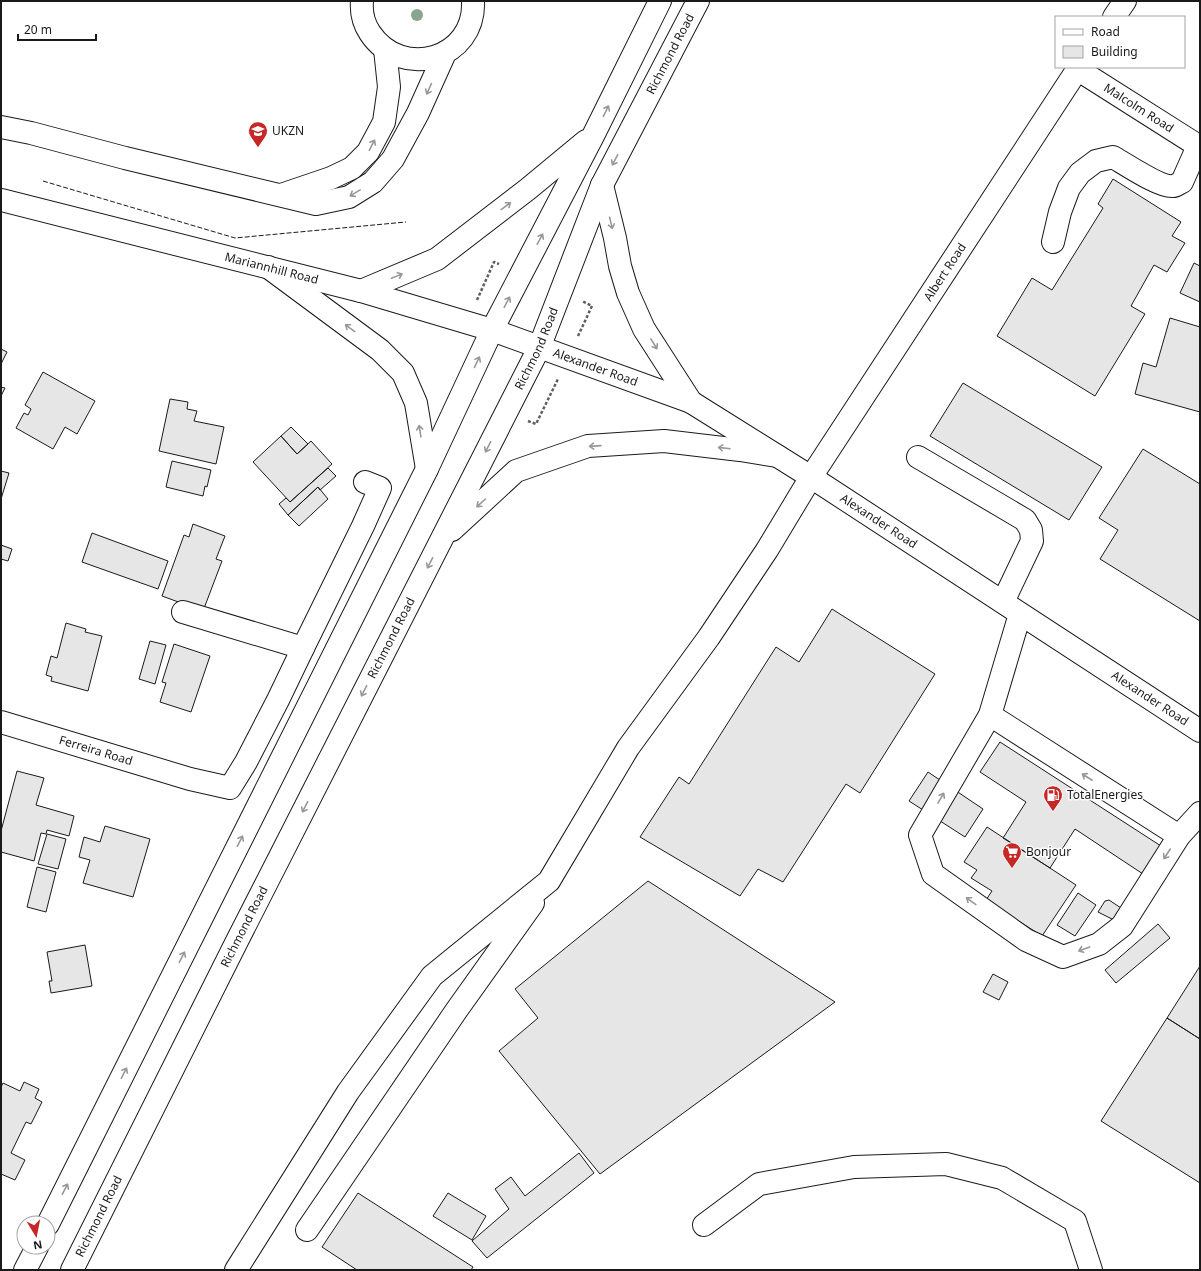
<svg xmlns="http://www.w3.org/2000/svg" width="1201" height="1271" viewBox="0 0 1201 1271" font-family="'Noto Sans',sans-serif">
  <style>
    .building { fill: #e6e6e6; stroke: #1a1a1a }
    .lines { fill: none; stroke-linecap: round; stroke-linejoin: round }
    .minor-casing { stroke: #1a1a1a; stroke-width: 24 }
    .highway-casing { stroke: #1a1a1a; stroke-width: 24 }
    .path { stroke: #5f5f5f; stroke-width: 2.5; stroke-dasharray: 3 2; stroke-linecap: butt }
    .minor { stroke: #fff; stroke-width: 22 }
    .highway { stroke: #fff; stroke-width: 22 }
    .fence { stroke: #1a1a1a; stroke-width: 1; stroke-dasharray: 5 2; stroke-linecap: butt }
    .tree { fill: #8aa48f }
    .oneway { stroke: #989898 }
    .labels { text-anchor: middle; stroke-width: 3; stroke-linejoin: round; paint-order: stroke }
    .street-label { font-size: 12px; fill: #1a1a1a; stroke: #fff }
    .poi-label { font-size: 12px; fill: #1a1a1a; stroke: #fff; text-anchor: start }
  </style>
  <rect width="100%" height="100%" fill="#fff"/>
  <!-- building -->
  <path class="building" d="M 1113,179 L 1181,222 L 1172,236 L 1185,243 L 1167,272 L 1154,265 L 1131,306 L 1145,314 L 1095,396 L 997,336 L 1032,278 L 1052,290 L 1103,208 L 1098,204 Z
    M 1194,263 L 1200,266 L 1200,302 L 1180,293 Z
    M 1170,318 L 1200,327 L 1200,412 L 1135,394 L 1143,363 L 1156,367 Z
    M 1,349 L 7,352 L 1,364 Z
    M 43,372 L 95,401 L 77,434 L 65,427 L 53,449 L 16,428 L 24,413 L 28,415 L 31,409 L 25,405 Z
    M 963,383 L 1102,467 L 1069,520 L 930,436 Z
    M 1,387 L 5,388 L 1,396 Z
    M 170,399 L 188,402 L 187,409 L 197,411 L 194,421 L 224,427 L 216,464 L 159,451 Z
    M 291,427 L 308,444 L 297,454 L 281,436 Z
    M 281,436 L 297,454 L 311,441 L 332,464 L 290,502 L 253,462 Z
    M 1143,449 L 1200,484 L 1200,621 L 1100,559 L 1118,530 L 1099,518 Z
    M 172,461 L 211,470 L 207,487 L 205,486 L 203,496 L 166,487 Z
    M 328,468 L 336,476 L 320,490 L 318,487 L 288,515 L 279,504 L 286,498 L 290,502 Z
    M 1,471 L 9,473 L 1,499 Z
    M 318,487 L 328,499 L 299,526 L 288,515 Z
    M 193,524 L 225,536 L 216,559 L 222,561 L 203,611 L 162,596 L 184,535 L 189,537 Z
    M 92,533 L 168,561 L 158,589 L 82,562 Z
    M 1,545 L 12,549 L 8,561 L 1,559 Z
    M 832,609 L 935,674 L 860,793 L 846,784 L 783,882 L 758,869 L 740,896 L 640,837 L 679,777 L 689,784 L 776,647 L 799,662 Z
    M 66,623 L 86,629 L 85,632 L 102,636 L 88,691 L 51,681 L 52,677 L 46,675 L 51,656 L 57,658 Z
    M 150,641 L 166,645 L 155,684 L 139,679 Z
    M 174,644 L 210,656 L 191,712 L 160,702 L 166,683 L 162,682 Z
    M 1000,742 L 1161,846 L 1143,874 L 1075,829 L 1050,868 L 1003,838 L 1026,802 L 980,772 Z
    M 17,771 L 44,778 L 36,805 L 74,816 L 69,836 L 47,830 L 46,834 L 41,833 L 34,861 L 1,852 L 1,831 Z
    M 928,772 L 983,809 L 965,837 L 909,801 Z
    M 105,826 L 150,839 L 133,897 L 83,883 L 90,860 L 79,857 L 84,837 L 100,842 Z
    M 987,827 L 1076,885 L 1042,936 L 986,900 L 992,891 L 971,878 L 977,870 L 964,862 Z
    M 47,834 L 66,839 L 58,869 L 38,864 Z
    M 37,867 L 56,872 L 46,912 L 27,907 Z
    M 648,881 L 835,1002 L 600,1174 L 499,1051 L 538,1018 L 515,989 Z
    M 1078,893 L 1096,905 L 1075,936 L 1057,925 Z
    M 1109,900 L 1121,908 L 1116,921 L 1098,912 L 1105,901 Z
    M 1158,924 L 1170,938 L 1116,983 L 1105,970 Z
    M 85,945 L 92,986 L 51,993 L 49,981 L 52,981 L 47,952 Z
    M 1200,966 L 1200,1039 L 1167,1018 Z
    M 993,974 L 1008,982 L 999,1000 L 983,992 Z
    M 1167,1018 L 1200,1039 L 1200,1183 L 1101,1121 Z
    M 24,1082 L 39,1089 L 35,1098 L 42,1102 L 31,1124 L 26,1122 L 11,1153 L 25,1160 L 15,1180 L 1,1174 L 1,1087 L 3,1083 L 20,1091 Z
    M 579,1153 L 594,1173 L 487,1258 L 472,1241 L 509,1209 L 495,1189 L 511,1177 L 525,1196 Z
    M 358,1193 L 473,1267 L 471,1270 L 357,1270 L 322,1247 Z
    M 448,1193 L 486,1216 L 472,1240 L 433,1216 Z"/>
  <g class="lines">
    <!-- minor casing -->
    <g class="minor-casing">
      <g id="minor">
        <path d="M 362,1 C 361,12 364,24 370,33 C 402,81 476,59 473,1"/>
        <path d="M 1114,17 L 1125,1"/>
        <path id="s1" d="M 1077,69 L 1200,147"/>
        <path d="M 1,127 L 31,133 L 125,158 L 316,204 L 349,197 L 373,182 L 393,159 L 418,113 L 445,53"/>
        <path d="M 281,195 L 331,178 L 352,168 L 368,152 L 384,122 L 389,87 L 385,49"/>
        <path id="s2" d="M 1,200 L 361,291 L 492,330 L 691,402 L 811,477 L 1200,731"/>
        <path d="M 1053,242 L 1060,212 L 1069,188 L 1080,173 L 1096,161 L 1113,157 C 1125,164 1161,188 1173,186 C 1176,186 1179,183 1182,182 L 1198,146"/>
        <path d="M 918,457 L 1025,520 L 1031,530 L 1032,541 L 1003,602"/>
        <path d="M 183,612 L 303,648"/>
        <path d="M 1020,614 L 990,715 L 920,835 L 933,874 L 1026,940 L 1063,957 L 1099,944 L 1122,926 L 1179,836 L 1200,813"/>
        <path d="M 990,715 L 1179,836"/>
        <path id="s3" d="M 1,722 L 190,779 L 230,788 L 246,762 L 278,700 L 303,648 L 363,526 L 380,488 L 365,482"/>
        <path d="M 704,1225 L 759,1184 L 854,1167 L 946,1164 L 1002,1178 L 1075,1221 L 1091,1270"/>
        <path d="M 307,1230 L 456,1011 L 533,903"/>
        <path id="s4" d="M 236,1270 L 348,1092 L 432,976 L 549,881 L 628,748 L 709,637 L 767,550 L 811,477 L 1079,67"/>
      </g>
    </g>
    <!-- highway casing -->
    <g class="highway-casing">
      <g id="highway">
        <path d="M 602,185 L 615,238 L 620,266 L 628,293 L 644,329 L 691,402"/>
        <path d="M 268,267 L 380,350 L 403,373 L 416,403 L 427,469"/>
        <path d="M 361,291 L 437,259 L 528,189 L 586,141"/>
        <path d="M 452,530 L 516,471 L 588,446 L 664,441 L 740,450 L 777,456"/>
        <path d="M 48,1224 L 427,469 L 492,330 L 593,136 L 660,1"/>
        <path d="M 25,1270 L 37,1247"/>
        <path id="s5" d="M 72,1270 L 236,943 L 539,348 L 602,185 L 698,1"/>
      </g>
    </g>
    <!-- path -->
    <path class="path" d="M 477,300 L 494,262 L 499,264
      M 578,336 L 592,306 L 582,301
      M 528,421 L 536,424 L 558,379"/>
    <!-- minor -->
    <use href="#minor" class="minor"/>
    <!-- highway -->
    <use href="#highway" class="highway"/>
    <!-- fence -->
    <path class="fence" d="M 43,181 L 235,238 L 406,222"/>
  </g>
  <!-- trees -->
  <circle class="tree" cx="417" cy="15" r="6"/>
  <!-- one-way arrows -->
  <defs><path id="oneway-shaft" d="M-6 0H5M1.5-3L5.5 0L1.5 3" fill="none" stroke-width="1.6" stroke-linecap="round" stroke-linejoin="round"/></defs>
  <g class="oneway">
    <use href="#oneway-shaft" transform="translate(429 89) rotate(114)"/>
    <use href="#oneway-shaft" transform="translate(606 111) rotate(-64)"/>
    <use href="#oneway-shaft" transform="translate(372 145) rotate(-63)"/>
    <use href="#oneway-shaft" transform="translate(615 160) rotate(118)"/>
    <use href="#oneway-shaft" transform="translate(355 193) rotate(149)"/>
    <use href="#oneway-shaft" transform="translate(506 206) rotate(-37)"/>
    <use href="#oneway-shaft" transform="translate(611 223) rotate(76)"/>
    <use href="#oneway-shaft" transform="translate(540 239) rotate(-62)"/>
    <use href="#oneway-shaft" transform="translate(397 276) rotate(-22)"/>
    <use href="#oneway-shaft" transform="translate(507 302) rotate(-62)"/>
    <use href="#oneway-shaft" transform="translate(350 328) rotate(-144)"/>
    <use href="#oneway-shaft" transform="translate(654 344) rotate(58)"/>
    <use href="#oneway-shaft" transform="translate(477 362) rotate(-65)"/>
    <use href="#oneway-shaft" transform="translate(420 431) rotate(-99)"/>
    <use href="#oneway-shaft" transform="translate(595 446) rotate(176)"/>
    <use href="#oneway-shaft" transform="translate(488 447) rotate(117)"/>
    <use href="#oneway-shaft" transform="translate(724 448) rotate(-173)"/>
    <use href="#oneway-shaft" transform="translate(481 503) rotate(138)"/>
    <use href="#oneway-shaft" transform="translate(430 563) rotate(117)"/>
    <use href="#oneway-shaft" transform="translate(364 691) rotate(117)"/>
    <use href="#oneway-shaft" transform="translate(1087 777) rotate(-147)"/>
    <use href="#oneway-shaft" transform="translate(941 798) rotate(-60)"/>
    <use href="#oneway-shaft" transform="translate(305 807) rotate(117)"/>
    <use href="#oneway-shaft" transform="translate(240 841) rotate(-63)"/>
    <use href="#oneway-shaft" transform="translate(1167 854) rotate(123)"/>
    <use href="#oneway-shaft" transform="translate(971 901) rotate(-144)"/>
    <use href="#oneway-shaft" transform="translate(1084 949) rotate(160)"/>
    <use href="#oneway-shaft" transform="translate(182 957) rotate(-63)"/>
    <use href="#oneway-shaft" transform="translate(124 1073) rotate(-63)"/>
    <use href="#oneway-shaft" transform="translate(65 1189) rotate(-63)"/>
  </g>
  <!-- icons -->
  <defs>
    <g id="university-pin" transform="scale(1)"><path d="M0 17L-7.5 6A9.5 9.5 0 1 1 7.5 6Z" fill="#c62828" stroke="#fff"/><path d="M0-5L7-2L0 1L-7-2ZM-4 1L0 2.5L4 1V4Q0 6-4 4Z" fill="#fff"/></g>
    <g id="fuel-pin" transform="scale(1)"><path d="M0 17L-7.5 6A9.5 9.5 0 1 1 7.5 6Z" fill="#c62828" stroke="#fff"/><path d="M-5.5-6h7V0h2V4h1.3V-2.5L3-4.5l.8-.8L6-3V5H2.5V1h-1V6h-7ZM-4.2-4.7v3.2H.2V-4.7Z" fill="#fff"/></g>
    <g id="supermarket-pin" transform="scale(1)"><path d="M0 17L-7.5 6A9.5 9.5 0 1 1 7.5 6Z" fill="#c62828" stroke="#fff"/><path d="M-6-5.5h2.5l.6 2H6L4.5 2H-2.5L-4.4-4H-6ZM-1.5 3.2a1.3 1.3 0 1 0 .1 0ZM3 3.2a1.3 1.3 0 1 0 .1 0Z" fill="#fff"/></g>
  </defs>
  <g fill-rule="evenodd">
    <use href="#university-pin" x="258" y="131"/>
    <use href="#fuel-pin" x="1053" y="795"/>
    <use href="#supermarket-pin" x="1012" y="852"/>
  </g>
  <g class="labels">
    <!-- street labels -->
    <g class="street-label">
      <text dy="4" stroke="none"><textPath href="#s5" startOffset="1356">Richmond Road</textPath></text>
      <text dy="4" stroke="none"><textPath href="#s1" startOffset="73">Malcolm Road</textPath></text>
      <text dy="4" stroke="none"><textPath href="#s2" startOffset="279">Mariannhill Road</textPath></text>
      <text dy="4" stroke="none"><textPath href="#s4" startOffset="1231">Albert Road</textPath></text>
      <text dy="4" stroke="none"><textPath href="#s5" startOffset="1032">Richmond Road</textPath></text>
      <text dy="4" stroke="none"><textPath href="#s2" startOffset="618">Alexander Road</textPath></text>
      <text dy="4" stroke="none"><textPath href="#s2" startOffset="942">Alexander Road</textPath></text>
      <text dy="4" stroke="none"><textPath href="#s5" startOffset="708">Richmond Road</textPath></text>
      <text dy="4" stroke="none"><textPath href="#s2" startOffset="1266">Alexander Road</textPath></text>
      <text dy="4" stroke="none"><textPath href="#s3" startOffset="99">Ferreira Road</textPath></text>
      <text dy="4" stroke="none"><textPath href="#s5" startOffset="384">Richmond Road</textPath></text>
      <text dy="4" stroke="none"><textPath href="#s5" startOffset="60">Richmond Road</textPath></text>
    </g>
    <!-- poi labels -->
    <g class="poi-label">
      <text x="272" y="135">UKZN</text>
      <text x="1067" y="799">TotalEnergies</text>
      <text x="1026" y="856">Bonjour</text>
    </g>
  </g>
  <!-- border -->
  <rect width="1201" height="1271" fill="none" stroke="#1a1a1a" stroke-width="4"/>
  <!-- legend -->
  <rect x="1055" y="16" width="130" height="52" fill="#ffffff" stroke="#a3a3a3"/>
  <rect x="1063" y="29" width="20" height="6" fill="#ffffff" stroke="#a3a3a3"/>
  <text x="1091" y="36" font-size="12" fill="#1a1a1a">Road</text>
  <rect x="1063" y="46" width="20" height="12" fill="#e6e6e6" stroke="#a3a3a3"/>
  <text x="1091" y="56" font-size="12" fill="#1a1a1a">Building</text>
  <!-- north arrow -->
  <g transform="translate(36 1235) rotate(170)"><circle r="19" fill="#ffffff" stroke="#a3a3a3"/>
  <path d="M0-3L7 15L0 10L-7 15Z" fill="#c62828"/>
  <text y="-6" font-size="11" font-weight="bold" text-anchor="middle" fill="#1a1a1a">N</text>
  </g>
  <!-- scale -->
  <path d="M18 34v6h78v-6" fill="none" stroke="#1a1a1a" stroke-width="2"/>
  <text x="24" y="34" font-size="12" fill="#1a1a1a" stroke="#ffffff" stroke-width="3" paint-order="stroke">20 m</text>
</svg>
